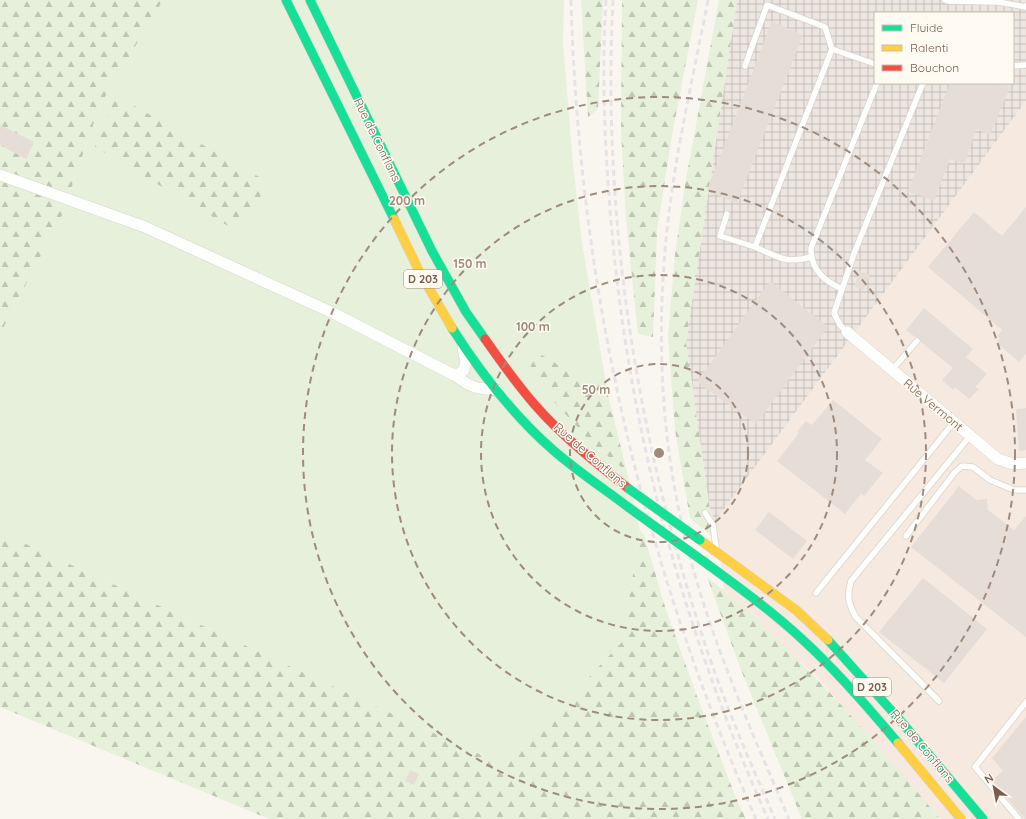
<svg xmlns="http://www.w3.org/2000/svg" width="1026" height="819" viewBox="0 0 1026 819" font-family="Quicksand,sans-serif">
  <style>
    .commercial { fill: #f6e9e0 }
    .industrial { fill: url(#industrial-grid); fill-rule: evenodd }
    .grass { fill: #e6f0da }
    .forest { fill: url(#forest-firs) }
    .building { fill: #e6ded6 }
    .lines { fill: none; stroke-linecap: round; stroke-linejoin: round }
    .lane-casing { stroke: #d9d3cd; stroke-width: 7 }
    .street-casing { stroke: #d9d3cd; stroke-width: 12 }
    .fast-casing { stroke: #dad2cc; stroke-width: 10 }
    .slow-casing { stroke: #dad2cc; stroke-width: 10 }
    .jam-casing { stroke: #dad2cc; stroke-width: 10 }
    .lane { stroke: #fefefd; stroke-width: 5.5 }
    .street { stroke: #fefefd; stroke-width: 11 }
    .fast { stroke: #16e098; stroke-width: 9 }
    .slow { stroke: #ffcf43; stroke-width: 9 }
    .jam { stroke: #f24e42; stroke-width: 9 }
    .rail { stroke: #e6e3e6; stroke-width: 3; stroke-dasharray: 6 4; stroke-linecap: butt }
    .fast-bridge-casing { stroke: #dad2cc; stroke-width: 10; stroke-linecap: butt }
    .fast-bridge { stroke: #16e098; stroke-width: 9 }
    .ring { fill: none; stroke: #9f8b7d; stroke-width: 2; stroke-dasharray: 7 5 }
    .labels { text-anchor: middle; stroke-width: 3; stroke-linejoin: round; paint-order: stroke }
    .shield { fill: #fffaf2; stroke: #a28d7e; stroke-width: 1 }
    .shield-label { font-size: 11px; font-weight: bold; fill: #7a5e4d }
    .street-label { font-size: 12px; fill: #7a5e4d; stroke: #fffaf2 }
    .centre { fill: #9f8b7d; stroke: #fffaf2; stroke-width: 2 }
    .ring-label { font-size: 12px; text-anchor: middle; font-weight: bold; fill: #9f8b7d; stroke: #fffaf2; stroke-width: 3; stroke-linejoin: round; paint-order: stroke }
  </style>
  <defs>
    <pattern id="industrial-grid" width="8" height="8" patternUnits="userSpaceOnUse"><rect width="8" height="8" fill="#ede6e0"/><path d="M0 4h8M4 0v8" fill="none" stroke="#c5beb8"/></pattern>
    <pattern id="forest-firs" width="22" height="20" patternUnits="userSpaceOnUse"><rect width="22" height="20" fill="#e6f0da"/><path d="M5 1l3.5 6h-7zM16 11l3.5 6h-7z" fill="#bfc6b3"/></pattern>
  </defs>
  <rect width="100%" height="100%" fill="#f9f6ef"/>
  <!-- commercial -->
  <path class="commercial" d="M 1026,101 L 1026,819 L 940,819 L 817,677 L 724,590 L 715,521 Z"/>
  <!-- industrial -->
  <path class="industrial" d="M 737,0 L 1026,0 L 1026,101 L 715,521 L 710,511 L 686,342 ZM 875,13 L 1013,13 L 1013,83 L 875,83 Z"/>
  <!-- grass -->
  <path class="grass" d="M 163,0 L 564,0 L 563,43 L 573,164 L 582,243 L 608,395 L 590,385 L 591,442 L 627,472 L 640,531 L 622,642 L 505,766 L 0,532 L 0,334 L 62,215 L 100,105 Z"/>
  <!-- forest -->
  <path class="forest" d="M 0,0 L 163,0 L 100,105 L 62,215 L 0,334 Z
    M 581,0 L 603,0 L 598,109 L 588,117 Z
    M 622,0 L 698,0 L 672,135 L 657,231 L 653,337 L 638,334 L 626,219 L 621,131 Z
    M 719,0 L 737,0 L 686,342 L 710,511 L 715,521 L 718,541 L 690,518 L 675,430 L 668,337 L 675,254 L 686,179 Z
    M 115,95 L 268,182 L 240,233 L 95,147 Z
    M 537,352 L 608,395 L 627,472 L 591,442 L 528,373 Z
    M 640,531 L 644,535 L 666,610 L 702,710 L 738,803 L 746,819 L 269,819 L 0,707 L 0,532 L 505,766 L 622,642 Z
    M 707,577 C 733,597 757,619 780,642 C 837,697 889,758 940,819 L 802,819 L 741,670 Z"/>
  <!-- building -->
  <path class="building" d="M 772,21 L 803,35 L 737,203 L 707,191 Z
    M 950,83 L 1001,83 L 1010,87 L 990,135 L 976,129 L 965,164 L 950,159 L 934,201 L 908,191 Z
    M 0,125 L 34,142 L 26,159 L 0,145 Z
    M 1026,207 L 1026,354 L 1019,362 L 997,343 L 1000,338 L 997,336 L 1002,330 L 928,267 L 974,212 L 1002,236 Z
    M 860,271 L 870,275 L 864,290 L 854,286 Z
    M 770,281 L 828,327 L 756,424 L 697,382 Z
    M 924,308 L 973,349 L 966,357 L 987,374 L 975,387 L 979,389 L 969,399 L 955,387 L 953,390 L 942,380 L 953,368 L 921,342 L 919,338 L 915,337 L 906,330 Z
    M 833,400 L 882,439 L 865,460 L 883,473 L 864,496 L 861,494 L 845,514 L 777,461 L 799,433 L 797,432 L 806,421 L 812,425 Z
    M 1026,408 L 1026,450 L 1019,451 L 1016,409 Z
    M 959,486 L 976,500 L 987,499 L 988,510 L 1014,530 L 1026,516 L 1026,637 L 911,547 Z
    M 769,512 L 807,541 L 793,559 L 755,530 Z
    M 923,578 L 987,629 L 944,683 L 879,632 Z
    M 1026,717 L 1026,819 L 1025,819 L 992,780 L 1003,771 L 992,758 Z
    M 410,770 L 419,774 L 414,785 L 405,781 Z"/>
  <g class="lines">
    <!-- lane casing -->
    <g class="lane-casing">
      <path id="lane" d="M 945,0 L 948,1 L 998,2 L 1026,7 L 1026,6
        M 745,66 L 767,5 L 825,27 L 832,49
        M 1013,66 L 1026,65
        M 727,214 L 720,236 L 755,247
        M 811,257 C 785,264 778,257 755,247 L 832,49 L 875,64
        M 842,289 C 823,280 811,270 811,248 L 877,83
        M 847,332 L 840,325 L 834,313 L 855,251 L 923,83
        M 892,370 L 917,341
        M 705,513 L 713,525 L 716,547
        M 906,536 L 955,472 L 962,466 L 973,467 L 990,480 L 1014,490 L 1026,490
        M 816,593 L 954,422
        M 939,701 L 855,616 C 848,602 847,596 851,581 L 970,436
        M 1019,819 L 975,767 L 1026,702"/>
    </g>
    <!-- street casing -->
    <g class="street-casing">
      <path id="street" d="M 0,175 L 145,227 L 333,313 L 456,376 C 471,388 478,389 497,390
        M 847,332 L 998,459 L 1013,464 L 1026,463
        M 456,376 L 464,370 L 466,361 L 463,349"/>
    </g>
    <!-- fast casing -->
    <g class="fast-casing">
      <path id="fast" d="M 286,0 L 394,219
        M 310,0 L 432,251 L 466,312 L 485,339
        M 452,328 C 480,372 513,415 553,450 C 577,471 603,488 628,507
        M 703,561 C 737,586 772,611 803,640 C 838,672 868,707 898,743
        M 828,640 L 899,719 L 983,819"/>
    </g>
    <!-- slow casing -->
    <g class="slow-casing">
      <path id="slow" d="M 394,219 L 419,271 L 452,328
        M 700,540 L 796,610 L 828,640
        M 898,743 L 961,819"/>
    </g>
    <!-- jam casing -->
    <g class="jam-casing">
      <path id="jam" d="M 485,339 C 501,362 517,384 535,405 C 563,437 596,463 629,489"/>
    </g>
    <!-- lane -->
    <use href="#lane" class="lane"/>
    <!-- street -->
    <use href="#street" class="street"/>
    <!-- fast -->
    <use href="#fast" class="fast"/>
    <!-- slow -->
    <use href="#slow" class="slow"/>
    <!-- jam -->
    <use href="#jam" class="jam"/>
    <!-- rail -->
    <path class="rail" d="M 571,0 C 579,286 641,558 756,819
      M 606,0 C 602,65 604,130 609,195 C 624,412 679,621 768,819
      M 613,0 C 602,215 636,433 703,638 C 723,700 749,760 775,819
      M 708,0 C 692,83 672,166 665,251 C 657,346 662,444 685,537 C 708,635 750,727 789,819"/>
    <!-- fast-bridge casing -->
    <g class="fast-bridge-casing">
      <path id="fast-bridge" d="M 629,489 L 700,540
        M 628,507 L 703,561"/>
    </g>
    <!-- fast-bridge -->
    <use href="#fast-bridge" class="fast-bridge"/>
  </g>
  <!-- distance rings -->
  <g class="ring">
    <circle cx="659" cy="453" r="89"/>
    <circle cx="659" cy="453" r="178"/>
    <circle cx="659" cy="453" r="267"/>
    <circle cx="659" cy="453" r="356"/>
  </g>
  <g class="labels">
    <!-- shield labels -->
    <g class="shield">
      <rect x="404" y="270" width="38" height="18" rx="3"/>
      <rect x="853" y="678" width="38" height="18" rx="3"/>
    </g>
    <g class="shield-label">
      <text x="423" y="283">D 203</text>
      <text x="872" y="691">D 203</text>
    </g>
    <!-- street labels -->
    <g class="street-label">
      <text transform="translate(377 140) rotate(64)" y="4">Rue de Conflans</text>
      <text transform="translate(933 405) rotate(40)" y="4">Rue Vermont</text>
      <text transform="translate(590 455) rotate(41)" y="4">Rue de Conflans</text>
      <text transform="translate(922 746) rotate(50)" y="4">Rue de Conflans</text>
    </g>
  </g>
  <circle cx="659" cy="453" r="6" class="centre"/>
  <g class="ring-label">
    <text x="407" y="205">200 m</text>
    <text x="470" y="268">150 m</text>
    <text x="533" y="331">100 m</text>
    <text x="596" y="394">50 m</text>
  </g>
  <!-- legend -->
  <rect x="874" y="12" width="140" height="72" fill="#fffaf2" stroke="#cabcb0"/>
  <rect x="882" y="25" width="20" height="6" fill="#16e098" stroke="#cabcb0"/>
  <text x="910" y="32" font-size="12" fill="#7a5e4d">Fluide</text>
  <rect x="882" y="45" width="20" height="6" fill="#ffcf43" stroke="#cabcb0"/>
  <text x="910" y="52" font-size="12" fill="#7a5e4d">Ralenti</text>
  <rect x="882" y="65" width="20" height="6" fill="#f24e42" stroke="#cabcb0"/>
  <text x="910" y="72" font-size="12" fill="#7a5e4d">Bouchon</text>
  <!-- north arrow -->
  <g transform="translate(994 787) rotate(328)" stroke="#fffaf2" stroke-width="3" paint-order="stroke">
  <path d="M0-3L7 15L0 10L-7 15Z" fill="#7a5e4d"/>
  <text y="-6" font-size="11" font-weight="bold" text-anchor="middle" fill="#7a5e4d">N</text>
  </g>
</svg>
